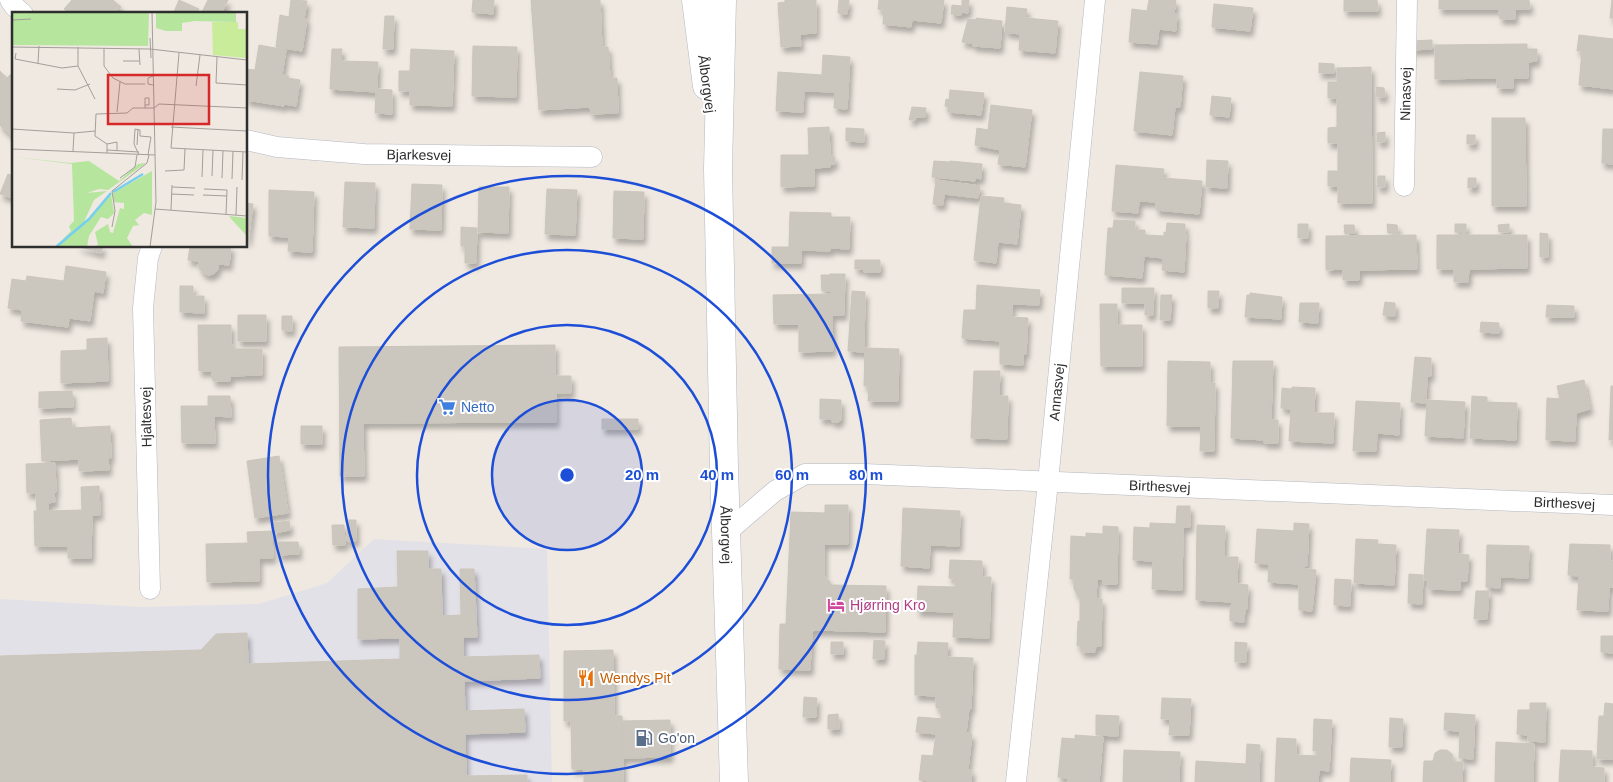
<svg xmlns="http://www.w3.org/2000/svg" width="1613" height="782" viewBox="0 0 1613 782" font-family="Helvetica,sans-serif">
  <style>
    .industrial { fill: #e3e1e8 }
    .building { fill: #cbc7bf; stroke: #cbc5ba; filter: url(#shadow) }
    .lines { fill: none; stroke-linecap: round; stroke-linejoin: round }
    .minor-casing { stroke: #b4b7c1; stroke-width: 21 }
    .secondary-casing { stroke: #b4b7c1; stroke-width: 29 }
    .minor { stroke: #fff; stroke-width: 20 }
    .secondary { stroke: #fff; stroke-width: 28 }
    .ring { fill: none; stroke: #1d4ed8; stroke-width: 2.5 }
    .labels { text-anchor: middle; stroke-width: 4; stroke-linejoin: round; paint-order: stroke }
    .street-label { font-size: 14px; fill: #2e2e2e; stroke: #fff }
    .shop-label { font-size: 14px; fill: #366cbe; stroke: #fff; text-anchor: start }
    .hotel-label { font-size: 14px; fill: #b23c85; stroke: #fff; text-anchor: start }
    .food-label { font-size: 14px; fill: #c56008; stroke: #fff; text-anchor: start }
    .service-label { font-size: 14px; fill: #4e5e75; stroke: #fff; text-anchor: start }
    .inset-river { fill: none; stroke: #75cff0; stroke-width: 2.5 }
    .inset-road { fill: none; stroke: #a29e99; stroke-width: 1 }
    .view { fill: #d62828; fill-opacity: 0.15; stroke: #d62828; stroke-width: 2.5 }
    .inset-edge { fill: none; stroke: #2e2e2e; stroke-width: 2.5 }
    .centre { fill: #1d4ed8; stroke: #fff; stroke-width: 2.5 }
    .ring-label { font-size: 15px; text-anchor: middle; font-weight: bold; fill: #1d4ed8; stroke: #fff; stroke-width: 4; stroke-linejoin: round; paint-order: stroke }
  </style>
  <defs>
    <filter id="shadow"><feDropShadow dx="3" dy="5.5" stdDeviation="2.5" flood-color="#0004"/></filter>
  </defs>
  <rect width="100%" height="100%" fill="#efe9e1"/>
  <!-- industrial -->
  <path class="industrial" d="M 374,539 L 547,549 L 552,782 L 0,782 L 0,599 L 141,607 L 259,604 L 327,583 Z"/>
  <!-- building -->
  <path class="building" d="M 72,0 L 113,0 L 121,7 L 114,14 L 82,14 L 80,12 L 78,14 L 70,14 L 64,9 Z
    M 179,0 L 199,9 L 196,14 L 173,14 Z
    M 208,0 L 228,0 L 221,14 L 201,14 Z
    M 291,0 L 307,1 L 304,19 L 307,19 L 302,51 L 276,47 L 280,15 L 289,17 Z
    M 473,0 L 494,0 L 493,14 L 472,12 Z
    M 531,0 L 600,0 L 602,47 L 608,47 L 610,78 L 617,78 L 618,113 L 591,114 L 590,107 L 539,110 Z
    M 785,0 L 816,0 L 816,33 L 800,34 L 801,46 L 781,47 L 778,3 L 785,2 Z
    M 839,0 L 849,0 L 847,14 L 838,13 Z
    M 879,0 L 944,0 L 941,23 L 912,20 L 911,27 L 883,24 L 884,10 L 878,9 Z
    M 962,0 L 969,0 L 968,13 L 961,12 L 961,15 L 951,14 L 952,5 L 962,6 Z
    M 1149,0 L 1176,0 L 1174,14 L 1177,14 L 1176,31 L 1159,29 L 1157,44 L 1129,42 L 1132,9 L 1147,11 Z
    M 1344,0 L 1377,0 L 1378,11 L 1344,11 Z
    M 1439,0 L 1529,0 L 1530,9 L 1515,9 L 1515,19 L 1500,19 L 1499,9 L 1439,9 Z
    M 1612,0 L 1613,0 L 1613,18 L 1610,18 Z
    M 1214,4 L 1253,8 L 1250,31 L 1212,27 Z
    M 1007,7 L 1027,9 L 1026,18 L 1058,21 L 1055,53 L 1019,50 L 1020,34 L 1005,32 Z
    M 385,16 L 394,16 L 393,49 L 383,49 Z
    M 976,18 L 1002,21 L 1000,48 L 973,46 L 973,43 L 962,42 L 968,19 L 976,20 Z
    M 1579,35 L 1613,39 L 1613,89 L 1579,85 L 1582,51 L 1577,51 Z
    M 1432,40 L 1432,49 L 1411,50 L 1411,41 Z
    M 1527,44 L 1527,49 L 1537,49 L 1537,61 L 1528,62 L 1528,78 L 1513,78 L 1513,88 L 1497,88 L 1497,78 L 1435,79 L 1435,45 Z
    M 259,45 L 286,50 L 282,75 L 289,76 L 288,78 L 300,80 L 296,106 L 284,104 L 284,106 L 246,100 L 246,69 L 255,70 Z
    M 473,46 L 517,47 L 516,97 L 472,96 Z
    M 332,49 L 342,49 L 341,61 L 378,62 L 377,89 L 392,90 L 392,114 L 375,113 L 376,92 L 330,89 Z
    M 411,49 L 454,51 L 452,106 L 410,105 L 410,91 L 399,91 L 399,71 L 410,71 Z
    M 823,55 L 850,57 L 847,109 L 834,108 L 835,92 L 804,91 L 803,112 L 776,111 L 778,72 L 822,75 Z
    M 1319,63 L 1334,64 L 1334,73 L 1319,73 Z
    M 1371,67 L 1372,203 L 1338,203 L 1338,186 L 1328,186 L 1328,171 L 1338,171 L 1338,143 L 1328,143 L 1328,128 L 1337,127 L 1337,98 L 1328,98 L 1328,82 L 1337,82 L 1337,68 Z
    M 0,71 L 7,78 L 14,71 L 14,138 L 0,125 Z
    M 1140,72 L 1183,76 L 1180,107 L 1175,107 L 1172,135 L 1134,131 Z
    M 1376,87 L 1384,88 L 1385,97 L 1377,97 Z
    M 950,90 L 984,93 L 981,115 L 948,112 L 948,107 L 945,106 L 946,99 L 949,100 Z
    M 1212,96 L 1231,98 L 1229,117 L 1210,115 Z
    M 991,105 L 1032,110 L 1025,167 L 998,164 L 1000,150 L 975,145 L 977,128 L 988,130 Z
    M 912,107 L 926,108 L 925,117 L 915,117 L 915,120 L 909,120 Z
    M 1492,118 L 1525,118 L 1526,206 L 1492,206 Z
    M 829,127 L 830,156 L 834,156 L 835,164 L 830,164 L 830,167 L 814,168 L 814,186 L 781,187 L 781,155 L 809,155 L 808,128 Z
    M 846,128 L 864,129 L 864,142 L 846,141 Z
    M 1603,129 L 1613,129 L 1613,164 L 1602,163 Z
    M 1385,132 L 1385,142 L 1377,142 L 1377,133 Z
    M 1467,135 L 1475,135 L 1475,144 L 1467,144 Z
    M 1207,160 L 1228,161 L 1227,188 L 1206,187 Z
    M 934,161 L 950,162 L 950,161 L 982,164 L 981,179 L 976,178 L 975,181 L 932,177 Z
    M 1116,165 L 1164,169 L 1163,178 L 1202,181 L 1199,214 L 1156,210 L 1156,202 L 1139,201 L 1138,213 L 1112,211 Z
    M 8,174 L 14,176 L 13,198 L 0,194 Z
    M 1378,176 L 1385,176 L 1385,187 L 1377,187 Z
    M 1468,178 L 1476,178 L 1476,187 L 1468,188 Z
    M 936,180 L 980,186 L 978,198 L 944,194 L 943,205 L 933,204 Z
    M 345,182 L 375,183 L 374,228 L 343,227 Z
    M 412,184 L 442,185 L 441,230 L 410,229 Z
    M 479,187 L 509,187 L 508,233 L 478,232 Z
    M 547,189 L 577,190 L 575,235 L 545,234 Z
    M 269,190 L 314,192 L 312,252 L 288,251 L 289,237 L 269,236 Z
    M 614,191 L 644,192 L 643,239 L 613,238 Z
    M 981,196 L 1004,198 L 1003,203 L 1021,205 L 1017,244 L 998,242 L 996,263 L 974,260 Z
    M 246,203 L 253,204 L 248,241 L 246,241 Z
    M 790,212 L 831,213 L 831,217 L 850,217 L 849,249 L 830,248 L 830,251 L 801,250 L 801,263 L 772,263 L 772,247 L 789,247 Z
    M 1114,220 L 1135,221 L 1135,230 L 1145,230 L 1145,235 L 1164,236 L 1164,232 L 1166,233 L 1167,223 L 1185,224 L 1185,233 L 1186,234 L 1184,272 L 1162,270 L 1163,258 L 1144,256 L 1142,278 L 1105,275 L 1108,228 L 1113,228 Z
    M 1298,224 L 1308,224 L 1308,238 L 1298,238 Z
    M 1387,224 L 1397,225 L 1398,233 L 1388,233 Z
    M 1455,224 L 1466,224 L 1466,233 L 1455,232 Z
    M 1509,224 L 1509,232 L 1499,232 L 1498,225 Z
    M 1344,225 L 1354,225 L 1355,233 L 1345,234 Z
    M 461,227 L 477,228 L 476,263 L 465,263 L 465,246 L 461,246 Z
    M 1540,233 L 1548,234 L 1548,257 L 1540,257 Z
    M 1416,235 L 1417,269 L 1359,270 L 1359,280 L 1343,280 L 1343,269 L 1326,270 L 1326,236 Z
    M 1437,235 L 1527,235 L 1527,268 L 1469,269 L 1468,282 L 1454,282 L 1454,269 L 1437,269 Z
    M 77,246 L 103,246 L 101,253 Z
    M 190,246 L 231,246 L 229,265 L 218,264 L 218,269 L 215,273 L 210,275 L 204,274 L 198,266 L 199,261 L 188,260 Z
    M 855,260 L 880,260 L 880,272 L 864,272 L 864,269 L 855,269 Z
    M 66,266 L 106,272 L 103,293 L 94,291 L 90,321 L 69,318 L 68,327 L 21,321 L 22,310 L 8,308 L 12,279 L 26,281 L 27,276 L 64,281 Z
    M 830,274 L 845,274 L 844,315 L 832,315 L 833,351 L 799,352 L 799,324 L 774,324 L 773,295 L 831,294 L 831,291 L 822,291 L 821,275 L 830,275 Z
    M 977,285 L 1040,290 L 1039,305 L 1012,304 L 1012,317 L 1028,318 L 1026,354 L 1023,354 L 1023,365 L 1000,364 L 1000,341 L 962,338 L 964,310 L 976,310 Z
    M 180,286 L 193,286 L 193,296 L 204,296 L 204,313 L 180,312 Z
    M 1122,288 L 1154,288 L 1153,315 L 1145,315 L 1145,303 L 1122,303 Z
    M 852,291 L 865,292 L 864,352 L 848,351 Z
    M 1208,291 L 1219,291 L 1218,308 L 1208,308 Z
    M 1250,293 L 1282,297 L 1281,319 L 1245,317 L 1247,295 L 1250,295 Z
    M 1161,295 L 1172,295 L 1170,320 L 1160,320 Z
    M 1385,302 L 1395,303 L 1395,316 L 1383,315 Z
    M 1300,303 L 1319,303 L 1318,323 L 1299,322 Z
    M 1100,304 L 1117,304 L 1117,325 L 1142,325 L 1142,366 L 1101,366 Z
    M 1547,305 L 1574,306 L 1574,317 L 1546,317 Z
    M 238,315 L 266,315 L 266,341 L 238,341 Z
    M 282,316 L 292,316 L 292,331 L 282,330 Z
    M 1481,322 L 1499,323 L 1499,333 L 1480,332 Z
    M 198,325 L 231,325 L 231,345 L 234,345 L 234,349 L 262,349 L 262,375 L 230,376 L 230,381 L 213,381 L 212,371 L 199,371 Z
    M 107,338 L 108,381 L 61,383 L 61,351 L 87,350 L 87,339 Z
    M 555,345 L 555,376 L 571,376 L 571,393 L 556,393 L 556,422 L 363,423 L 364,476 L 340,476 L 339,347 Z
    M 865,348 L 899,349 L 898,401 L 868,401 L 869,386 L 864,386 Z
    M 1415,357 L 1431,358 L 1431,376 L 1427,376 L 1426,403 L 1411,402 Z
    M 1168,361 L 1210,362 L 1210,383 L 1215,383 L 1214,451 L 1200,451 L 1201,426 L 1167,426 Z
    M 1233,361 L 1273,361 L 1271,420 L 1278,420 L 1278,443 L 1264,443 L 1264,440 L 1231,438 Z
    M 974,371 L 1000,371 L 999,396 L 1008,396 L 1007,439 L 971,438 Z
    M 1584,380 L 1590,409 L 1576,413 L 1575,441 L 1546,440 L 1547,398 L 1560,399 L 1557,386 Z
    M 1611,386 L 1613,386 L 1613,440 L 1609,440 Z
    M 1292,387 L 1315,388 L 1314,413 L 1334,413 L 1333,443 L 1289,441 L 1291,409 L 1281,408 L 1282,388 L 1292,389 Z
    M 72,391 L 73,407 L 39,408 L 39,392 Z
    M 208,396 L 230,396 L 231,417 L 214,416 L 215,443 L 182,443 L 181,406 L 208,406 Z
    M 1472,396 L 1487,397 L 1487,402 L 1517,403 L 1516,440 L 1470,438 Z
    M 820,399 L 841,400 L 841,420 L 839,420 L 839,422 L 832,422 L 832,419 L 820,419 Z
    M 1427,400 L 1465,402 L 1463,438 L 1425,436 Z
    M 1356,401 L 1400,403 L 1399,435 L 1377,433 L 1376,451 L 1353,451 Z
    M 71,418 L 72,428 L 110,426 L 111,458 L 108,458 L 109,470 L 79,471 L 79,459 L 42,461 L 40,420 Z
    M 602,419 L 638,419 L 638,429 L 602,429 Z
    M 301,426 L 322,426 L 322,444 L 301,444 Z
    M 279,456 L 288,513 L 255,518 L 247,461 Z
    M 55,463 L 56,492 L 54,492 L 55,502 L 48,503 L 48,511 L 82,510 L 81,487 L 99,486 L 100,515 L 92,515 L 91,558 L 68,558 L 68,546 L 35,546 L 34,511 L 37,511 L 36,493 L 27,493 L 26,464 Z
    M 825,505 L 848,505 L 848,544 L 824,544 L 824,575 L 832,585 L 886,586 L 885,632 L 815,630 L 812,632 L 810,670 L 779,669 L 780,624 L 786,624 L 791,512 L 825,513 Z
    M 1177,506 L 1190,506 L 1190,527 L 1183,527 L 1182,590 L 1152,589 L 1153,561 L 1133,560 L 1134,527 L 1150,528 L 1150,523 L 1176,524 Z
    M 903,508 L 960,511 L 959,546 L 930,545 L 929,568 L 901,566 Z
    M 347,520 L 356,520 L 356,541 L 347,541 Z
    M 289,521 L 290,530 L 274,533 L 273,523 Z
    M 1294,523 L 1309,524 L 1307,566 L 1304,566 L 1304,569 L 1316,570 L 1312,611 L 1299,610 L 1299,584 L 1268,582 L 1269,564 L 1255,563 L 1257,529 L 1294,531 Z
    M 332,525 L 344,525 L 345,545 L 333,545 Z
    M 1197,525 L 1225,526 L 1224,557 L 1238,557 L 1237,584 L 1248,585 L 1247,609 L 1245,609 L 1244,622 L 1230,621 L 1230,606 L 1232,606 L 1232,602 L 1196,600 Z
    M 1103,526 L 1118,527 L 1117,584 L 1103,584 L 1103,579 L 1097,579 L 1096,599 L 1102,599 L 1101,646 L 1096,646 L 1095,652 L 1081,652 L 1081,646 L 1077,646 L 1078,621 L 1080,621 L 1080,599 L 1074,589 L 1074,579 L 1070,579 L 1071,536 L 1086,537 L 1086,533 L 1103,534 Z
    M 1427,529 L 1459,530 L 1458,554 L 1469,555 L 1467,581 L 1460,581 L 1460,590 L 1428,589 L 1428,579 L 1424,579 Z
    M 272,531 L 273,558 L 259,558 L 259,581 L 207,582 L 206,544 L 248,543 L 247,532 Z
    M 1356,539 L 1378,540 L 1377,544 L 1396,545 L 1394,585 L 1354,583 Z
    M 278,542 L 298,542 L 299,554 L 278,555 Z
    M 1570,544 L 1610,545 L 1610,561 L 1613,561 L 1613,587 L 1609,587 L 1608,611 L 1577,610 L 1579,576 L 1568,575 Z
    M 1487,545 L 1529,546 L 1528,578 L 1500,577 L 1500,588 L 1486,587 Z
    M 397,551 L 428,551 L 428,569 L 441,569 L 442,616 L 461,615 L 460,569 L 474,569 L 477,637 L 463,637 L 463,657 L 539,655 L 540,678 L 464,681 L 465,711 L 524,709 L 525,732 L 465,734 L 466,776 L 527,775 L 527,782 L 0,782 L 0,656 L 201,650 L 216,634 L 247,633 L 248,664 L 400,659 L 400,638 L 358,639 L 358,589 L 398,587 Z
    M 950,560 L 982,561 L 982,577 L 991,577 L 989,638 L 953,637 L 954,612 L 917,611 L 918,586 L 955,587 L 955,579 L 949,578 Z
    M 1409,574 L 1423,575 L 1422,604 L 1408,603 Z
    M 1335,579 L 1351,580 L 1350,606 L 1334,605 Z
    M 1476,591 L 1489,591 L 1487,619 L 1474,619 Z
    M 1601,636 L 1613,636 L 1613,653 L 1601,652 Z
    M 874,640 L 885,641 L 884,659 L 873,659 Z
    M 831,642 L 843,642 L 843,654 L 831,654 Z
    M 918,642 L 948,643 L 947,657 L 973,658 L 971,709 L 969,709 L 966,733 L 972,734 L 968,770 L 972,770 L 971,782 L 931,782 L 931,781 L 919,780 L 922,755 L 933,756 L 936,734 L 916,732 L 918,717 L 944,719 L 945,718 L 941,718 L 941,708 L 936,708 L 936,696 L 915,695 L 915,655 L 917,655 Z
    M 1235,642 L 1247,643 L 1246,662 L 1235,662 Z
    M 613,650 L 614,716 L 622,716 L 623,782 L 584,782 L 584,769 L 572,769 L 571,721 L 564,721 L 564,651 Z
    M 804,697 L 817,698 L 816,717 L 803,717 Z
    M 1162,698 L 1191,699 L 1189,735 L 1169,735 L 1170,719 L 1161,719 Z
    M 1530,703 L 1546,703 L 1545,742 L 1528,741 L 1528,735 L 1517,734 L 1518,710 L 1530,710 Z
    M 1605,703 L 1613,704 L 1613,759 L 1597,759 L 1599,716 L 1604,716 Z
    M 1445,713 L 1475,715 L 1473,759 L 1459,758 L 1460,731 L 1444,730 Z
    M 838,714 L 839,729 L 828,729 L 828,715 Z
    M 1096,715 L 1119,716 L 1118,736 L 1096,735 Z
    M 1390,718 L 1403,719 L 1402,747 L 1389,747 Z
    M 1314,719 L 1332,720 L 1329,771 L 1319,770 L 1318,782 L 1275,782 L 1277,738 L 1296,739 L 1296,755 L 1317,756 L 1317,751 L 1313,751 Z
    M 670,720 L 670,757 L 622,758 L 622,721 Z
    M 1075,735 L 1103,737 L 1099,782 L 1068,782 L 1068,778 L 1058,777 L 1062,738 L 1075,739 Z
    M 1496,742 L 1534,744 L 1533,782 L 1495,782 Z
    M 1247,744 L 1260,745 L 1259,782 L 1195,782 L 1196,761 L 1246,764 Z
    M 1124,750 L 1180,752 L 1179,782 L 1123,782 Z
    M 1440,750 L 1447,750 L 1452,754 L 1453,762 L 1463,762 L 1462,782 L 1423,782 L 1424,761 L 1433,761 L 1435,753 Z
    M 1561,750 L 1592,751 L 1592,767 L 1604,768 L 1604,782 L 1559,782 Z
    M 1351,758 L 1391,760 L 1390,782 L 1350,782 Z"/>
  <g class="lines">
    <!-- minor casing -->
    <g class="minor-casing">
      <g id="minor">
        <path d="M 10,0 L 14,6 L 23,14"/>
        <path id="s1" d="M 246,140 L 277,147 L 364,154 L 592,157"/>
        <path id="s2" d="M 1404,186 L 1407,0"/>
        <path id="s3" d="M 726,533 L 775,491 L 805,474 L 864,474 L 1613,505"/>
        <path d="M 150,589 L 143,308 L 148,258 L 152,246"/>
        <path id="s4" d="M 1016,782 L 1048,482 L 1095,0"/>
      </g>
    </g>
    <!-- secondary casing -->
    <g class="secondary-casing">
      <g id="secondary">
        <path d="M 696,0 L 707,86"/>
        <path id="s5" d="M 722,0 L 718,169 L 724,467 L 734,782"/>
      </g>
    </g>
    <!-- minor -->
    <use href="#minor" class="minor"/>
    <!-- secondary -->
    <use href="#secondary" class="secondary"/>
  </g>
  <!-- distance rings -->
  <circle cx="567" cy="475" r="75" fill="#1d4ed8" fill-opacity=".12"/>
  <g class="ring">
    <circle cx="567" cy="475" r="75"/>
    <circle cx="567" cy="475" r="150"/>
    <circle cx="567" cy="475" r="225"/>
    <circle cx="567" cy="475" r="299"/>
  </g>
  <!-- icons -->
  <defs>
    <g id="supermarket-bare" transform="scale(1.35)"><path d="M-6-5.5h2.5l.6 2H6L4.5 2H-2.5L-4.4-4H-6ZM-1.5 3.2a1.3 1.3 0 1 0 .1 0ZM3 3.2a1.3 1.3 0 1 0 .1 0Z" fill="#3f7fe0" stroke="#fff" stroke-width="2.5" paint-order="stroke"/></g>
    <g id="hotel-bare" transform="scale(1.35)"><path d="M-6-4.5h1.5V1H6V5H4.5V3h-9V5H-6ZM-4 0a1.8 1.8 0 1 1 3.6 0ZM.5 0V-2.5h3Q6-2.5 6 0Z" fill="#d1479c" stroke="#fff" stroke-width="2.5" paint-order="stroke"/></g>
    <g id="restaurant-bare" transform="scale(1.35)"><path d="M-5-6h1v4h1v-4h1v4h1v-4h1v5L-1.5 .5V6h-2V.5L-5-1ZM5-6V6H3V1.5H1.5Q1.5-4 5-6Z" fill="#e8710a" stroke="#fff" stroke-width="2.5" paint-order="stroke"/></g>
    <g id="fuel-bare" transform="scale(1.35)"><path d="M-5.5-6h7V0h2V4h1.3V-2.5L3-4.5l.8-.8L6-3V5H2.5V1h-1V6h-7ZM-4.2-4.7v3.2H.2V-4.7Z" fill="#5c6f8a" stroke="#fff" stroke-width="2.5" paint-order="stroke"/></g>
  </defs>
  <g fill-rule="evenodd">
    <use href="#supermarket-bare" x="447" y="407"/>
    <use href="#hotel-bare" x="836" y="605"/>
    <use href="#restaurant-bare" x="586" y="678"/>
    <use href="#fuel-bare" x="644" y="738"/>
  </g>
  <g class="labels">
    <!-- street labels -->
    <g class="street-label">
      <text transform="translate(707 84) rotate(82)" y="5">Ålborgvej</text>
      <text dy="5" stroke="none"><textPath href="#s2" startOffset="92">Ninasvej</textPath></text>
      <text dy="5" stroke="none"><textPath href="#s1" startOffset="174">Bjarkesvej</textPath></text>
      <text dy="5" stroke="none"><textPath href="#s4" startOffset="392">Annasvej</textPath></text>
      <text transform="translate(146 417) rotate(-91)" y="5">Hjaltesvej</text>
      <text dy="5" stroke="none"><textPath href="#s3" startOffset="454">Birthesvej</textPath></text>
      <text dy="5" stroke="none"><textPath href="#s3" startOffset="859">Birthesvej</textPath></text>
      <text dy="5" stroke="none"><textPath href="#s5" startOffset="535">Ålborgvej</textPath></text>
    </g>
    <!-- shop labels -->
    <g class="shop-label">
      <text x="461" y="412">Netto</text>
    </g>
    <!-- hotel labels -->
    <g class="hotel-label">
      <text x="850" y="610">Hjørring Kro</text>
    </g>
    <!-- food labels -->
    <g class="food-label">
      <text x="600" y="683">Wendys Pit</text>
    </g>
    <!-- service labels -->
    <g class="service-label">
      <text x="658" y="743">Go'on</text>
    </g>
  </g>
  <!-- overview -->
  <g transform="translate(12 12)">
    <rect width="235" height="235" fill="#efe9e1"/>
    <path d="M 0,0 L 137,0 L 136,34 L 0,33 ZM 144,0 L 224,0 L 224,10 L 183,9 L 170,11 L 170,19 L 154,19 L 144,16 ZM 3,145 L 58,151 L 77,149 L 107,169 L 126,152 L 134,151 L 96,178 L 87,177 L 75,181 L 95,179 L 82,188 L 71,212 L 49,229 L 59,219 L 57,214 L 62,209 L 60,152 ZM 140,159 L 140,203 L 132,201 L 123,208 L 127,213 L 121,214 L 115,226 L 121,235 L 82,235 L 86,233 L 83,220 L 96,212 L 98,220 L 101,221 L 108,196 L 112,197 L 112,191 L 101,190 L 101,181 ZM 99,182 L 102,201 L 96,207 L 89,205 L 77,224 L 75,235 L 45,235 L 78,207 ZM 217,204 L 235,206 L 235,224 L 220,208 Z" fill="#b6e59e"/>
    <path d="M 200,10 L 226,10 L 226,17 L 235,17 L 235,46 L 201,43 Z" fill="#c9ec9a"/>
    <path class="inset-river" d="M 101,180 L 131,162M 44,235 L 77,207 L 99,181"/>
    <path class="inset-road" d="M 0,8 L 19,7M 138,26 L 139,46M 0,35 L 138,37 L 235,48M 66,35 L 66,54 L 83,87M 92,36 L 92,54 L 101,66 L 113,72 L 133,72M 127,37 L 128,53M 4,41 L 3,47 L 50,56 L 66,54M 167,41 L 159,136 L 235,140M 205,45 L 204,71 L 235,73M 111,49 L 127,49M 26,51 L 27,34M 141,73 L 136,72 L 136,66 L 141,64M 184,74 L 188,43M 45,77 L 63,78 L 78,72M 133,93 L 137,93 L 137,86 L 133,86 L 133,96M 105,100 L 108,70M 159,115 L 235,119M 0,117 L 62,121 L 83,119M 95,132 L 105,130 L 105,139M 125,133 L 126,117M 0,137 L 143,143M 95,138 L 127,140M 61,139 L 62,121M 95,141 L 95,132 L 83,124 L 84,102 L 115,101 L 121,96 L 142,96 L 147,92 L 235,96M 127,143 L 122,132 L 123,117 L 128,118 L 128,124 L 139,125 L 136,143M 153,159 L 172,158 L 173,137M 200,164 L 201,138M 190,165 L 191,138M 108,166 L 123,155 L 125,143M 210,166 L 211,139M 220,167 L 221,139M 230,168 L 231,140M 160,175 L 183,176M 192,177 L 215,178 L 214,202M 159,182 L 182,183M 191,183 L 215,184M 143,197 L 235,204M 159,198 L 160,173M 224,203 L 225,175M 100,215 L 103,199 L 100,179 L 135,151 L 137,143M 138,235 L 144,190 L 140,0"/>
    <path class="view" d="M 96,63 L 197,63 L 197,112 L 96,112 Z"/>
    <rect width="235" height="235" class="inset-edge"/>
  </g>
  <circle cx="567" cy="475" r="8" class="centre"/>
  <g class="ring-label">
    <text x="642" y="480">20 m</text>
    <text x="717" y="480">40 m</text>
    <text x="792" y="480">60 m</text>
    <text x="866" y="480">80 m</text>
  </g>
</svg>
